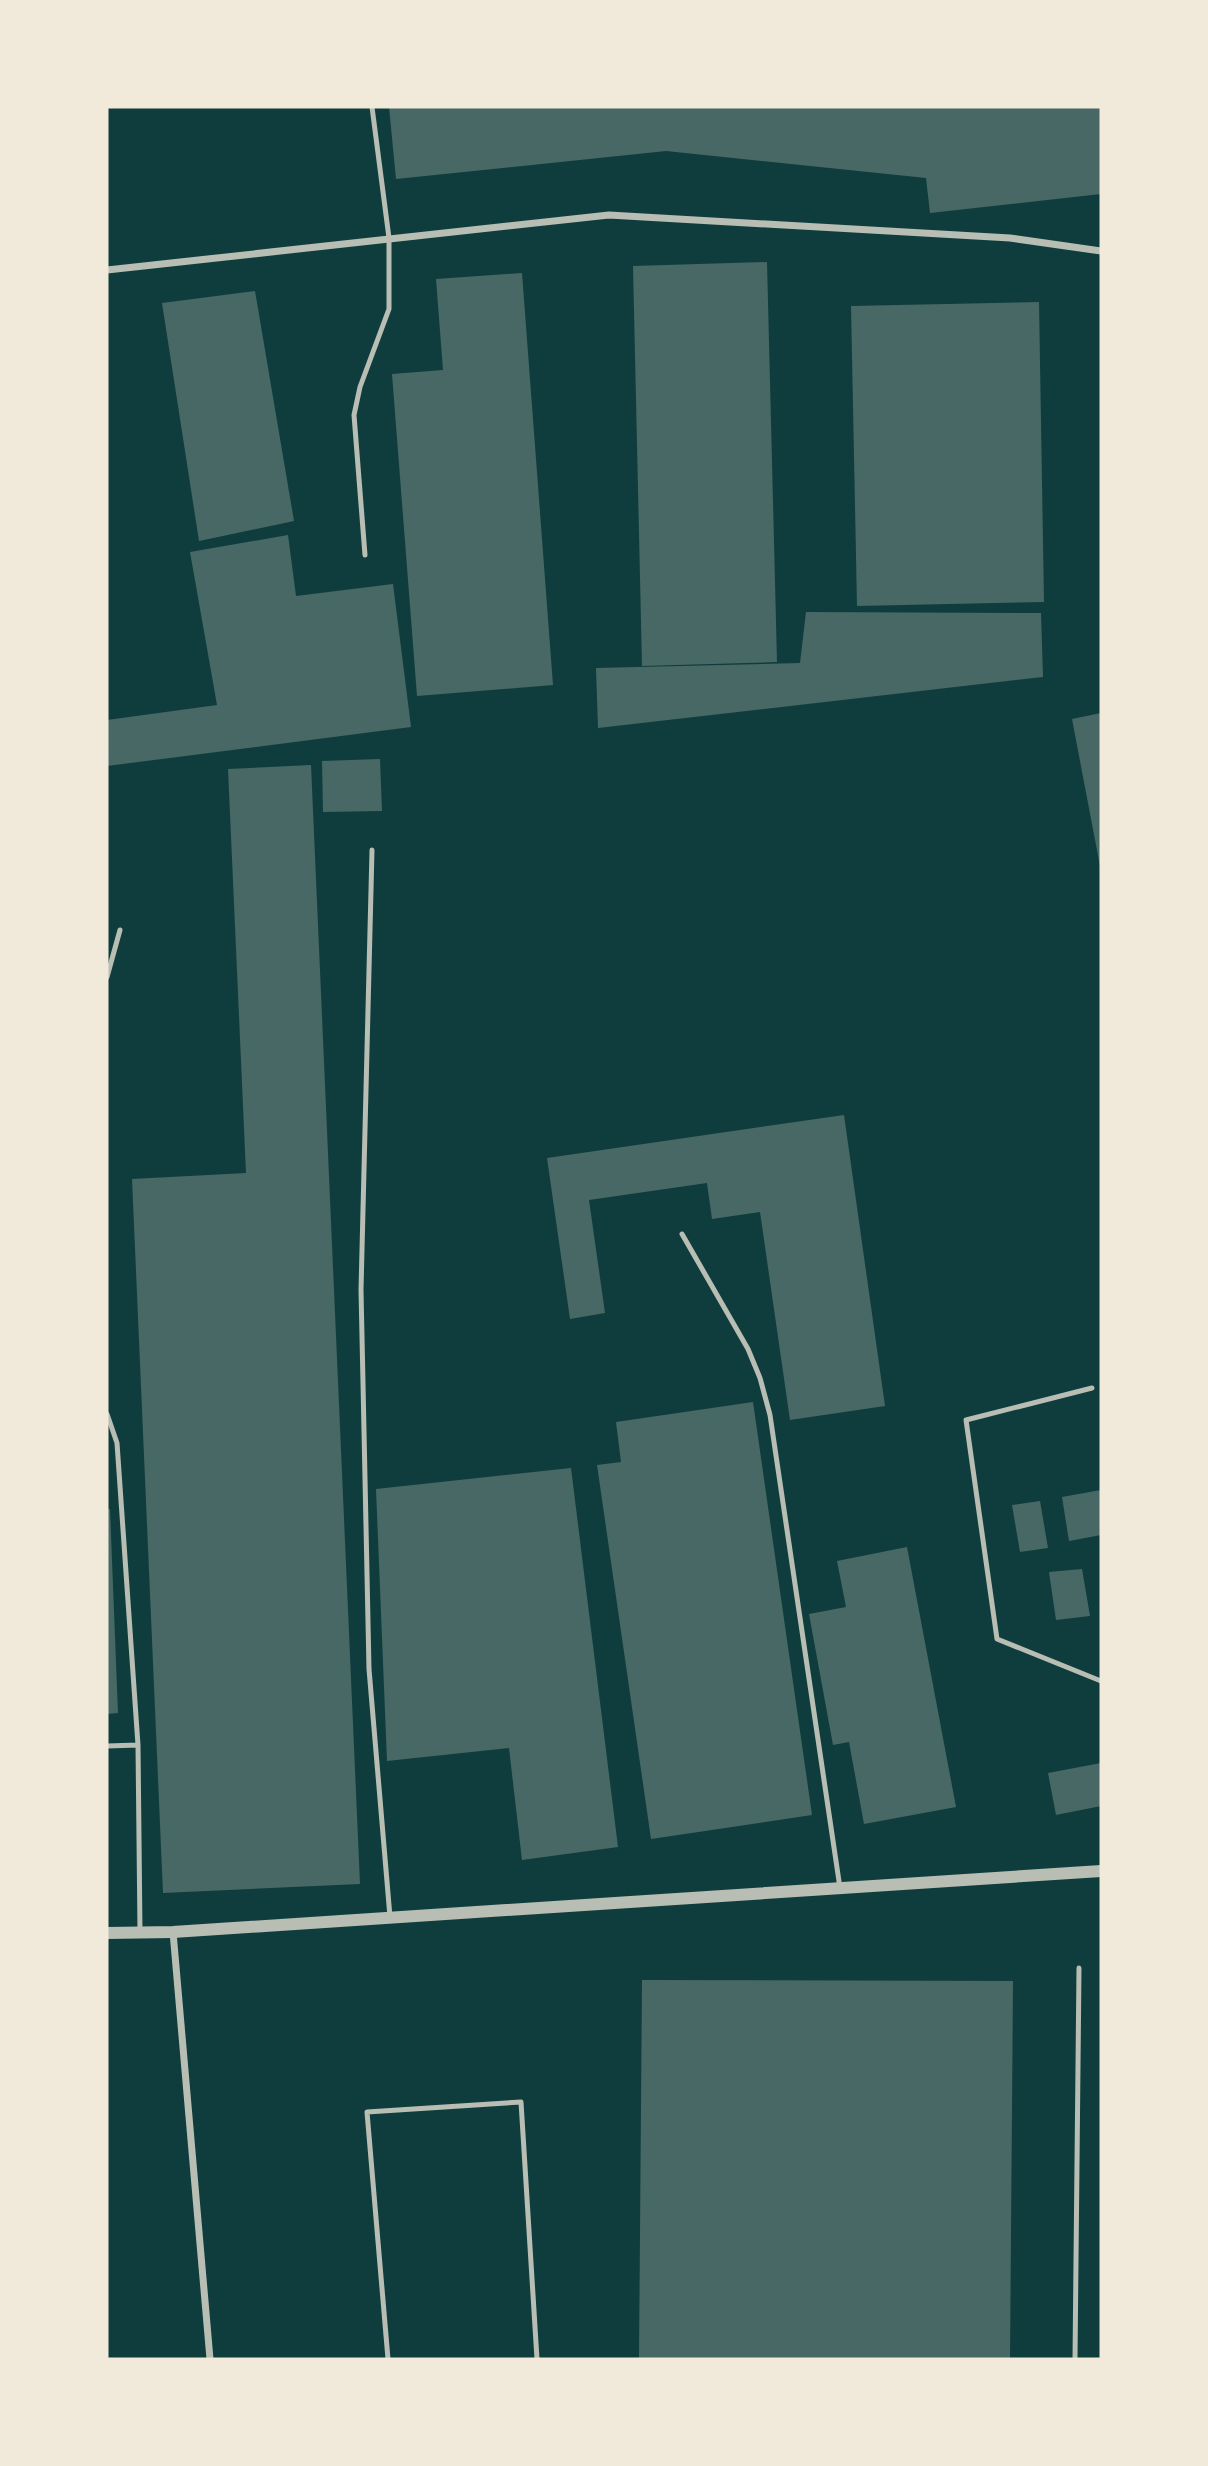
<svg xmlns="http://www.w3.org/2000/svg" width="1208" height="2466" viewBox="0 0 1208 2466" font-family="'DM Sans',sans-serif">
  <style>
    .building { fill: #486865 }
    .lines { fill: none; stroke-linecap: round; stroke-linejoin: round }
    .service { stroke: #b8beb3; stroke-width: 5 }
    .minor { stroke: #b8beb3; stroke-width: 7 }
    .tertiary { stroke: #b8beb3; stroke-width: 12 }
  </style>
  <rect width="100%" height="100%" fill="#0f3d3e"/>
  <!-- building -->
  <path class="building" d="M 389,107 L 1101,107 L 1101,194 L 930,213 L 926,178 L 666,151 L 396,179 Z
    M 767,262 L 777,662 L 642,666 L 633,266 Z
    M 522,273 L 553,685 L 417,696 L 392,374 L 443,370 L 436,279 Z
    M 255,291 L 294,521 L 199,541 L 162,303 Z
    M 1039,302 L 1044,602 L 857,606 L 851,306 Z
    M 288,535 L 296,596 L 393,584 L 411,727 L 107,766 L 107,720 L 217,705 L 190,552 Z
    M 806,612 L 1041,613 L 1043,677 L 598,728 L 596,668 L 800,663 Z
    M 1101,713 L 1101,866 L 1100,866 L 1072,719 Z
    M 380,759 L 382,811 L 323,812 L 322,761 Z
    M 311,765 L 360,1884 L 163,1893 L 132,1179 L 246,1173 L 228,769 Z
    M 844,1115 L 885,1406 L 790,1420 L 760,1212 L 712,1219 L 707,1183 L 589,1200 L 605,1313 L 570,1319 L 547,1158 Z
    M 753,1402 L 812,1815 L 651,1839 L 597,1465 L 621,1462 L 616,1422 Z
    M 571,1468 L 618,1847 L 522,1860 L 509,1748 L 387,1761 L 376,1489 Z
    M 1101,1490 L 1101,1535 L 1069,1541 L 1062,1497 Z
    M 1040,1501 L 1048,1548 L 1020,1552 L 1012,1505 Z
    M 107,1509 L 110,1509 L 118,1713 L 107,1714 Z
    M 907,1547 L 956,1807 L 864,1824 L 849,1742 L 833,1745 L 809,1614 L 846,1607 L 837,1561 Z
    M 1082,1569 L 1090,1616 L 1056,1620 L 1049,1572 Z
    M 1101,1763 L 1101,1806 L 1056,1815 L 1048,1773 Z
    M 642,1980 L 1013,1981 L 1010,2359 L 639,2359 Z"/>
  <g class="lines">
    <!-- service -->
    <path class="service" d="M 365,555 L 354,415 L 360,387 L 389,309 L 389,238 L 372,107
      M 372,850 L 361,1290 L 363,1383 L 369,1669 L 390,1917
      M 107,977 L 120,930
      M 682,1234 L 748,1349 L 760,1378 L 770,1415 L 840,1888
      M 1092,1388 L 966,1420 L 997,1639 L 1101,1681
      M 107,1414 L 117,1443 L 138,1745 L 140,1932
      M 107,1746 L 138,1745
      M 388,2359 L 367,2112 L 521,2102 L 537,2359
      M 1075,2359 L 1079,1968"/>
    <!-- minor -->
    <path class="minor" d="M 107,270 L 609,215 L 1010,238 L 1101,251
      M 173,1932 L 210,2359"/>
    <!-- tertiary -->
    <path class="tertiary" d="M 107,1933 L 173,1932 L 1101,1871"/>
  </g>
  <!-- border -->
  <rect width="1208" height="2466" fill="none" stroke="#f1e9da" stroke-width="217"/>
</svg>
